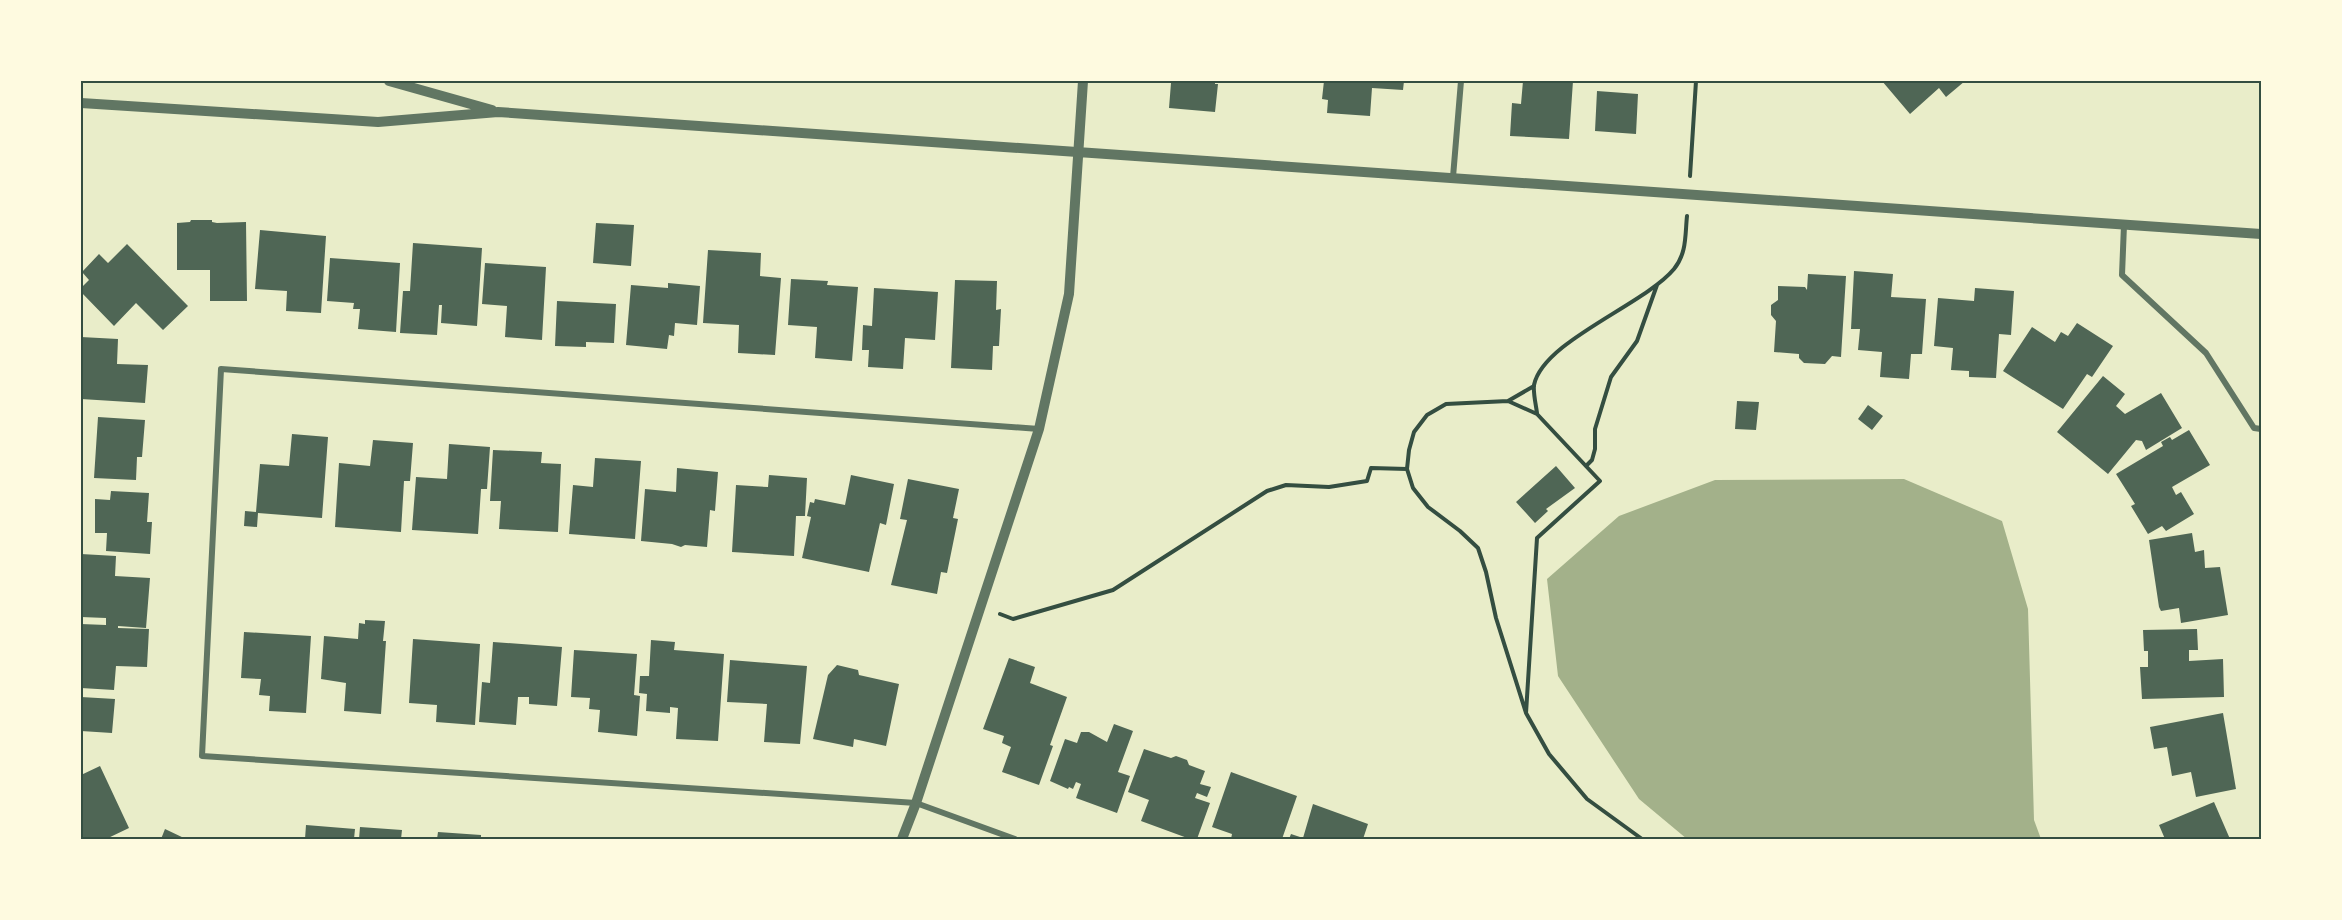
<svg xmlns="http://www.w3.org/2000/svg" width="2342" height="920" viewBox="0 0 2342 920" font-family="Rubik,sans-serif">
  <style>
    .water { fill: #a3b18a }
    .building { fill: #4f6655 }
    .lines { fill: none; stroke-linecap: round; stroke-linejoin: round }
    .path { stroke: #344e41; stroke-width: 4 }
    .minor { stroke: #617663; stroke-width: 6 }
    .tertiary { stroke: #617663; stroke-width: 10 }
    .neatline { fill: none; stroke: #344e41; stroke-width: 2 }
  </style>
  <rect width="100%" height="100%" fill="#e9edc9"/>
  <!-- water -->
  <path class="water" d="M 1904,479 L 2002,521 L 2028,609 L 2034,820 L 2041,839 L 1687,839 L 1639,799 L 1558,676 L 1547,579 L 1619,516 L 1715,480 Z"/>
  <!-- building -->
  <path class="building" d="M 1161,81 L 1215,81 L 1215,84 L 1218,84 L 1215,112 L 1169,108 L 1171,83 L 1161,83 Z
    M 1324,81 L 1404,81 L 1403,90 L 1372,88 L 1370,116 L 1327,113 L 1328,100 L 1322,99 Z
    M 1523,81 L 1573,81 L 1569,139 L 1510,136 L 1512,103 L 1521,104 Z
    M 1882,81 L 1965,81 L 1946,97 L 1939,88 L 1910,114 Z
    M 1597,91 L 1638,94 L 1636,134 L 1595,131 Z
    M 191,220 L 212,220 L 212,222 L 217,223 L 246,222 L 247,301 L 210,301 L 210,270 L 177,270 L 177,223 L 190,222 Z
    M 596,223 L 634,225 L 631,266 L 593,263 Z
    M 260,230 L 326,236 L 321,313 L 286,311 L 287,291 L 255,289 Z
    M 413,243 L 482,248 L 477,326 L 441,323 L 442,305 L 439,305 L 437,335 L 400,333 L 403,291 L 410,291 Z
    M 127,244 L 188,306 L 163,330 L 136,303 L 114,326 L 81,292 L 81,288 L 89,280 L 82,272 L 99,254 L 108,263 Z
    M 708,250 L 761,253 L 760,276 L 781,278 L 775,355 L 738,353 L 739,325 L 703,323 Z
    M 330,258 L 400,263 L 396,332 L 358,329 L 360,309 L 353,309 L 354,303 L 327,301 Z
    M 485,263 L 546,267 L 542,340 L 505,337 L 507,306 L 482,304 Z
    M 1854,271 L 1893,274 L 1891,297 L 1926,299 L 1922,354 L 1911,354 L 1909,379 L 1880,377 L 1882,352 L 1858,350 L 1860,329 L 1851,329 Z
    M 1808,274 L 1846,276 L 1841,357 L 1832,356 L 1825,364 L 1804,363 L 1799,358 L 1799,354 L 1774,352 L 1776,321 L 1771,315 L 1771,305 L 1778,300 L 1778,286 L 1805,287 L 1807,290 Z
    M 791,279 L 828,281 L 827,285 L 858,287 L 852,361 L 815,358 L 817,327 L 788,325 Z
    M 955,280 L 997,281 L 996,310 L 1001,309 L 999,346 L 993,346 L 992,370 L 951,368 Z
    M 668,283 L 700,286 L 697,325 L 675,323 L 674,336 L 669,335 L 667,349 L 626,345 L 631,285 L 668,288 Z
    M 874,288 L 938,292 L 935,340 L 905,338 L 903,369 L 868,367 L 869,350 L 862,350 L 863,325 L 872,326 Z
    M 1975,288 L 2014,291 L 2011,335 L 1999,334 L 1996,378 L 1969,377 L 1969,371 L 1951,370 L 1953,348 L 1934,346 L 1938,298 L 1974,301 Z
    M 557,301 L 616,304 L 614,343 L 586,342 L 586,347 L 555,346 Z
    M 2077,323 L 2113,346 L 2092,377 L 2087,374 L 2063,409 L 2003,371 L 2032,327 L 2055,342 L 2061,332 L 2068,336 Z
    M 81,337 L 118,339 L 117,364 L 148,365 L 145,403 L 81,399 Z
    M 2103,376 L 2125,394 L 2116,406 L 2125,414 L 2161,393 L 2182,428 L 2146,450 L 2142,441 L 2136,440 L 2108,474 L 2057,432 Z
    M 1737,401 L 1759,402 L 1756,430 L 1735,429 Z
    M 1868,405 L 1883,416 L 1872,430 L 1858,419 Z
    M 98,417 L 145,420 L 142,457 L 137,457 L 136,480 L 94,478 Z
    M 2189,430 L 2210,465 L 2172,487 L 2176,495 L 2181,492 L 2194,514 L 2166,531 L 2162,526 L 2148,534 L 2131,506 L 2135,504 L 2116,474 L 2163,446 L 2161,442 L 2170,437 L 2172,440 Z
    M 292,434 L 328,437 L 322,518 L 258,513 L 257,527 L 244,526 L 245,511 L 256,512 L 260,464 L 289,466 Z
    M 373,440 L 413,443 L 410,481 L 404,481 L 401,532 L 335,527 L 339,463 L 370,466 Z
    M 449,444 L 490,447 L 487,489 L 481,489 L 478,534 L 412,530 L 416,477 L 447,479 Z
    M 493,450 L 542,452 L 541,463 L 561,464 L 558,532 L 499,529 L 501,501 L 490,501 Z
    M 595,458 L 641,461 L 635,539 L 569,534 L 573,485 L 593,487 Z
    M 1556,466 L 1575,488 L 1546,509 L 1548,511 L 1535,523 L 1516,502 Z
    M 677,468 L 718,472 L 715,511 L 710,510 L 707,547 L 685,545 L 681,547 L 672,544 L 641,541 L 645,489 L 676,492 Z
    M 769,475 L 807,478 L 805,516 L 796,516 L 794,556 L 732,552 L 736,485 L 768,487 Z
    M 851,475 L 894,484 L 886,525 L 880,523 L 869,572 L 802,558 L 811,517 L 807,516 L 810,502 L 814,503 L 815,499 L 845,505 Z
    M 908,479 L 959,489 L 953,518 L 958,519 L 947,573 L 941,572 L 937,594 L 891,585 L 907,520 L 900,519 Z
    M 111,491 L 149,493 L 147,522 L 152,522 L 150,554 L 106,551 L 107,533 L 95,533 L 95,499 L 110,500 Z
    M 2192,533 L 2195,552 L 2204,550 L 2205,568 L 2220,567 L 2228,615 L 2181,623 L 2179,608 L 2161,611 L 2159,607 L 2149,540 Z
    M 81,554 L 116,556 L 115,576 L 150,578 L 146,628 L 118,626 L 118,628 L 149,629 L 147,667 L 116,666 L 114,690 L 81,688 L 81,624 L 106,625 L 106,618 L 81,617 Z
    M 365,620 L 385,621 L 383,641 L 386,641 L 381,714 L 344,711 L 346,683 L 321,679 L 324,636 L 358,639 L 359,623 L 365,624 Z
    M 2197,629 L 2198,650 L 2189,650 L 2189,661 L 2223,659 L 2224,697 L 2142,699 L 2140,667 L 2148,667 L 2148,651 L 2144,651 L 2143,630 Z
    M 244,632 L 311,636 L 306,713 L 269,711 L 270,696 L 259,695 L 261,679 L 241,678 Z
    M 413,639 L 480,644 L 475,725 L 436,722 L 437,705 L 409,703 Z
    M 651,640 L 675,642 L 674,650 L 724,654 L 718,741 L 676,739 L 678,708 L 670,707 L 670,713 L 646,711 L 647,694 L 639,693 L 640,676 L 649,676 Z
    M 493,642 L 562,647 L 557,706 L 529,704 L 529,697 L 518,697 L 516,725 L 479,722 L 482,682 L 490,683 Z
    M 574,650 L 637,654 L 634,695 L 640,696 L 637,736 L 598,732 L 600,710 L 589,709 L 590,698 L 571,697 Z
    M 1009,658 L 1035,667 L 1030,683 L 1067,697 L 1050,745 L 1053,746 L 1039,785 L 1002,772 L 1011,747 L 1002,743 L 1004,736 L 983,729 Z
    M 730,660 L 807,666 L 800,744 L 764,742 L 767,704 L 727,702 Z
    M 837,665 L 858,670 L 859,675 L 899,684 L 886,746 L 854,739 L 853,747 L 813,739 L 828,675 Z
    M 81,697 L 115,699 L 112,733 L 81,731 Z
    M 2223,713 L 2236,789 L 2196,797 L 2191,772 L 2172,776 L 2167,747 L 2154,749 L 2150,727 Z
    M 1114,724 L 1133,731 L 1118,772 L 1130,776 L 1117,813 L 1076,798 L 1081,784 L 1076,782 L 1073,789 L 1069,787 L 1068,789 L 1050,781 L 1065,739 L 1077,743 L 1081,732 L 1089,732 L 1107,742 Z
    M 1144,749 L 1171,758 L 1176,756 L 1187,760 L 1189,765 L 1205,771 L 1200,784 L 1211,787 L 1207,797 L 1197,793 L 1195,798 L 1210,803 L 1197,839 L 1190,839 L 1141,821 L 1149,800 L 1128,792 Z
    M 100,766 L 129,828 L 106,839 L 81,839 L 81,775 Z
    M 1231,772 L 1297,796 L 1282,839 L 1231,839 L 1232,834 L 1212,827 Z
    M 2214,802 L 2230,839 L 2165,839 L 2159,825 Z
    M 1313,804 L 1368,824 L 1363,839 L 1289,839 L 1291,834 L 1303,838 Z
    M 306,825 L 355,829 L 354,839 L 305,839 Z
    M 360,827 L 402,830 L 401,839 L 359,839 Z
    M 165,829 L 186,839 L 161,839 Z
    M 438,832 L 481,835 L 481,839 L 437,839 Z"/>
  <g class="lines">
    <!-- path -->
    <path class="path" d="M 1690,176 L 1696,81
      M 1508,401 L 1534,386
      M 1537,413 C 1536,405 1533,393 1534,385 C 1543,341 1644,305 1674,269 C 1687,253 1685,235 1687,216
      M 1586,466 L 1592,460 L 1595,449 L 1595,429 L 1611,377 L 1637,341 L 1657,285
      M 1000,614 L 1013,619 L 1113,590 L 1267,491 L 1286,485 L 1329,487 L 1367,481 L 1371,468 L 1407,469
      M 1526,713 L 1537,538 L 1600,481 L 1537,414 L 1508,401 L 1446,404 L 1427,415 L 1414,432 L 1409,450 L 1407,469 L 1413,488 L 1428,507 L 1460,531 L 1478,548 L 1486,572 L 1496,618 L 1526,713 L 1549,754 L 1587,799 L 1642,839"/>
    <!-- minor -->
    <path class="minor" d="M 1453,177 L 1461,81
      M 2124,225 L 2122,275 L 2206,353 L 2254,428 L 2261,429
      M 1015,839 L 916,803 L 202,756 L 221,369 L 1039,429"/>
    <!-- tertiary -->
    <path class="tertiary" d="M 389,81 L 492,110
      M 81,103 L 378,122 L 498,112 L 2261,234
      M 902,839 L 916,803 L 1039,429 L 1069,294 L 1083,81"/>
  </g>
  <!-- border -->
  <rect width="2342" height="920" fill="none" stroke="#fefae0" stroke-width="165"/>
  <rect x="82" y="82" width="2178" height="756" class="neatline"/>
</svg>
